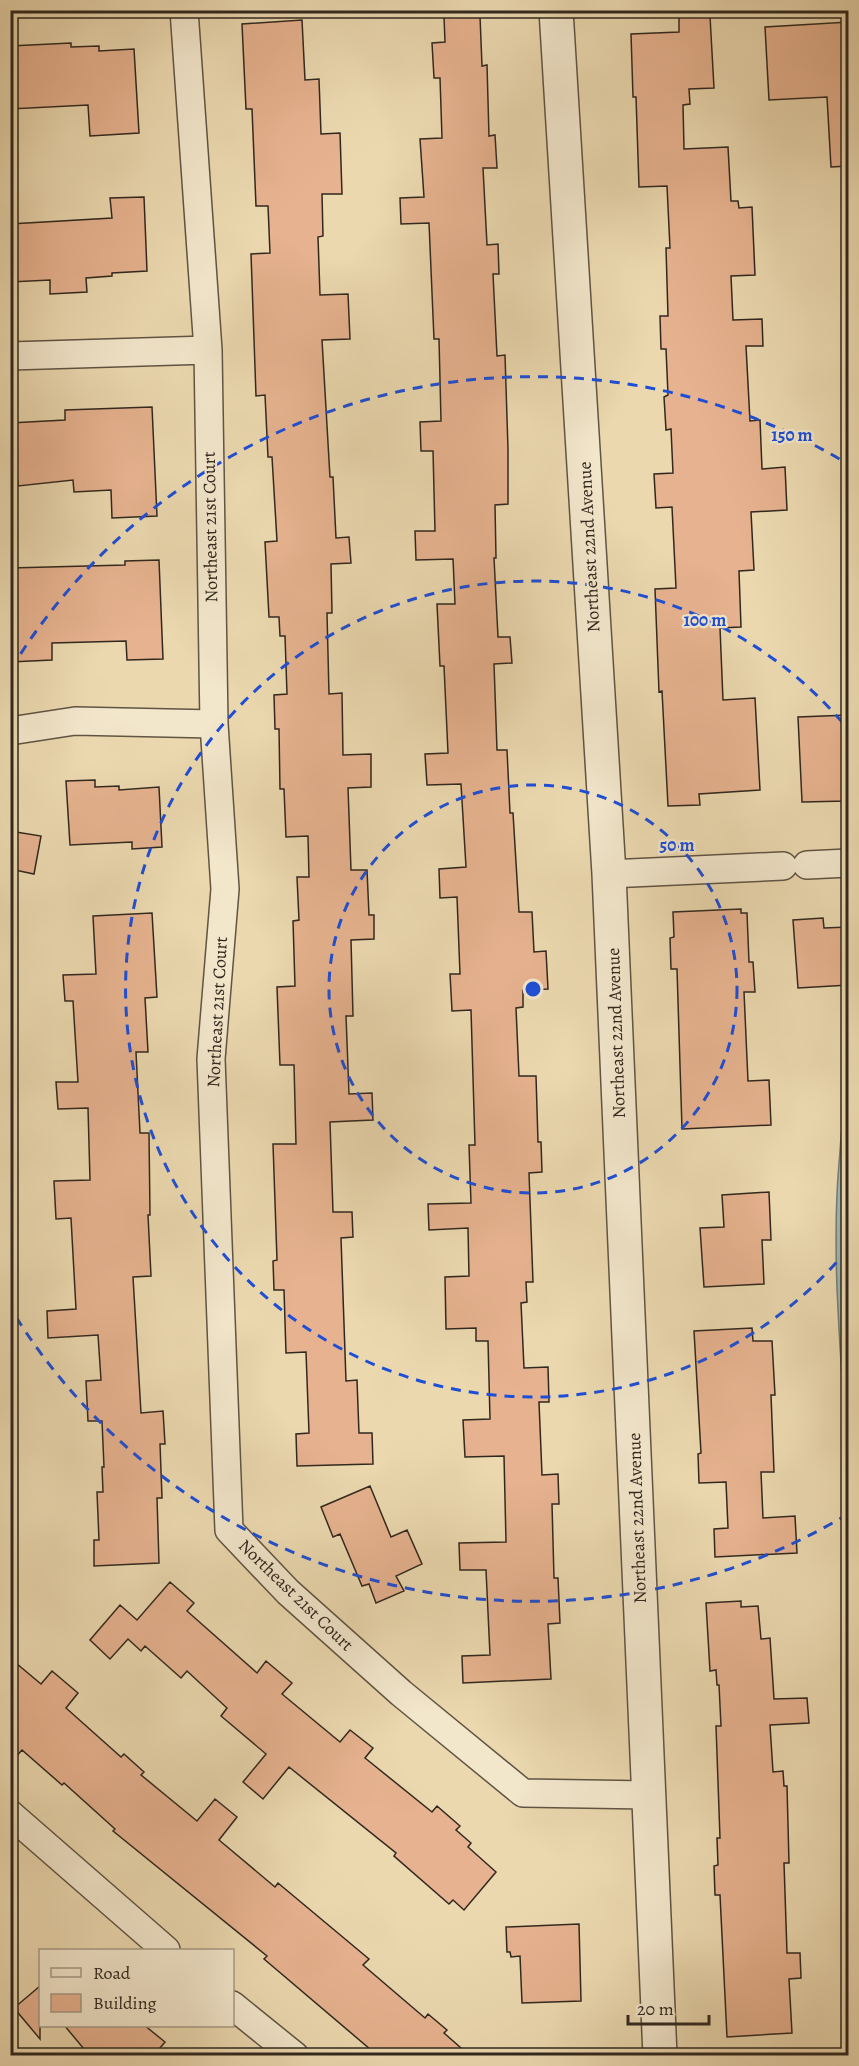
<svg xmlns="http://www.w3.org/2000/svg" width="859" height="2066" viewBox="0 0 859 2066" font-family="Alegreya,serif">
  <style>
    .water { fill: #9bb8b4; stroke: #717e78; stroke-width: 1.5 }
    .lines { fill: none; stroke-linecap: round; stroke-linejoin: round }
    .shore { stroke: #66706a; stroke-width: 1.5 }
    .building { fill: #e6b28f; stroke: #31281f; stroke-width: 1.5 }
    .minor-casing { stroke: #605443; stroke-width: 30 }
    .tertiary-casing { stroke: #605443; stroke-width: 36 }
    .minor { stroke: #f2e6cb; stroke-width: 27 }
    .tertiary { stroke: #f2e6cb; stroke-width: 33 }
    .ring { fill: none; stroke: #1d4ed8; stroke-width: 3; stroke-dasharray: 10 8 }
    .labels { text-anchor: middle; stroke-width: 4.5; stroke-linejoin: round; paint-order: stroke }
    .street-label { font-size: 18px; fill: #31281f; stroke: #f2e6cb }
    .centre { fill: #1d4ed8; stroke: #f2e6cb; stroke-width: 3 }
    .ring-label { font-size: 18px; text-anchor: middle; font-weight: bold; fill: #1d4ed8; stroke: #f2e6cb; stroke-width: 4.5; stroke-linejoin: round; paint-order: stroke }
  </style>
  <rect width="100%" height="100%" fill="#ebd8af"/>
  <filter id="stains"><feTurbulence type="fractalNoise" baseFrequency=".00333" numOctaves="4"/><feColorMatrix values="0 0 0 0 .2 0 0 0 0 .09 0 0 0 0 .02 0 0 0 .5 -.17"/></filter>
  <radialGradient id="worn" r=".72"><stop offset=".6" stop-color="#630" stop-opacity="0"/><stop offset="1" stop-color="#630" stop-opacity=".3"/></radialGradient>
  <!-- water -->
  <path class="water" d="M 848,1100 L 848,1484 C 844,1378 830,1268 839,1163 C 841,1143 841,1118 848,1100 Z"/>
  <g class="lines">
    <!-- shore -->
    <path class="shore" d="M 848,1133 L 842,1198 L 848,1359"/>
  </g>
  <!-- building -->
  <path class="building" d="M 480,16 L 482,66 L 487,65 L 489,136 L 495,135 L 497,168 L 483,168 L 487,245 L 498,244 L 499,274 L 493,274 L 497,356 L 505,355 L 508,449 L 508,504 L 495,505 L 496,558 L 494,558 L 498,637 L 510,637 L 512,663 L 494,664 L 497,750 L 507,750 L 510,813 L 513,813 L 519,912 L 532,912 L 534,952 L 546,951 L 548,989 L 523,990 L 523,1007 L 516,1008 L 519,1076 L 536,1076 L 538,1142 L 541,1142 L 542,1172 L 529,1173 L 533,1282 L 526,1282 L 527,1302 L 521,1303 L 524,1368 L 548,1367 L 549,1402 L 539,1402 L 542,1475 L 558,1474 L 559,1504 L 552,1504 L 554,1578 L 558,1578 L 560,1623 L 548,1624 L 551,1679 L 463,1683 L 462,1656 L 490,1655 L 486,1570 L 460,1570 L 459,1543 L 506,1542 L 504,1456 L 465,1457 L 463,1420 L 490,1419 L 488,1341 L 476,1341 L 476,1328 L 446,1329 L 445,1277 L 469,1276 L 468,1228 L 429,1230 L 428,1204 L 471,1203 L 469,1145 L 475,1145 L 471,1010 L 452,1011 L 450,974 L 460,974 L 457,897 L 440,898 L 439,869 L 466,867 L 461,784 L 427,785 L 425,754 L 448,753 L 444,666 L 440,666 L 437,604 L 455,604 L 453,559 L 416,560 L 415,531 L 435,531 L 433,451 L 421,451 L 420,422 L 441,421 L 439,339 L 434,339 L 429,223 L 401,224 L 400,198 L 424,197 L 420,139 L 442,138 L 440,78 L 434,78 L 432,43 L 445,42 L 444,17 Z
    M 710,16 L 714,88 L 689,89 L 690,104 L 683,105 L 684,149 L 728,147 L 731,201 L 738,201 L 739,208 L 752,207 L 755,275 L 731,276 L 733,320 L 762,319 L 763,346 L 746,346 L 750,421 L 760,420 L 762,469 L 785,467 L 787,510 L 751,512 L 754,570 L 739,571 L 741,627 L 720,628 L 723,700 L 755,698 L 760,790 L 699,794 L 700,805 L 668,806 L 662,691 L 659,692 L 655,589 L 676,588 L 672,507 L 656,508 L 654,474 L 673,473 L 671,429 L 666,430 L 664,397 L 668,395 L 666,349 L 661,349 L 660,316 L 668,316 L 666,248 L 670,248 L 667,186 L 639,187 L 636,97 L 633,97 L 631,34 L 679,32 L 679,17 Z
    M 302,20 L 305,80 L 319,79 L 321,134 L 340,133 L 342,194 L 322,194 L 323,236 L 318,237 L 320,295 L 348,294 L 350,339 L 322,340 L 330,477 L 333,477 L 336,538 L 349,537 L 351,563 L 331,564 L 332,613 L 327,613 L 329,694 L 342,693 L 343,755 L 371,754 L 371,787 L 348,788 L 351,870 L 367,870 L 369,915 L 374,915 L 374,939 L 351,940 L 353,1016 L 346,1016 L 349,1094 L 372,1093 L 373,1120 L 330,1122 L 333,1212 L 352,1212 L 353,1237 L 341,1238 L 346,1381 L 357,1380 L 359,1433 L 372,1433 L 373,1464 L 297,1466 L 296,1434 L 309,1433 L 306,1352 L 286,1353 L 284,1290 L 274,1290 L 273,1261 L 277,1260 L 273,1144 L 296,1144 L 294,1065 L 280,1065 L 277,987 L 295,986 L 293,921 L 299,920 L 297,877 L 309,877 L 308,836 L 286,837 L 284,789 L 280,789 L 279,729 L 275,729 L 274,695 L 287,694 L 285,636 L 280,636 L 279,617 L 269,617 L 265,542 L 277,541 L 272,457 L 268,457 L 265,395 L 256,396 L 251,254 L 270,253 L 268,206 L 256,206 L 252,109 L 246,109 L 242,24 Z
    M 849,22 L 849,166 L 831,167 L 827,97 L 769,100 L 765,27 Z
    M 71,43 L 71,47 L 99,46 L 99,51 L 134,49 L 139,133 L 90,136 L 88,105 L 10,109 L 10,46 Z
    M 144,197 L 147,271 L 112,273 L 112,276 L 86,278 L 87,292 L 50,294 L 50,280 L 10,282 L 10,224 L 112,218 L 110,198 Z
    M 152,407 L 157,516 L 112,518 L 111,490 L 74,492 L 73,480 L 18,486 L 18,481 L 10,481 L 10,423 L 65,420 L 65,410 Z
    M 159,560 L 163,659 L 127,660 L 126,641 L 52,643 L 52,660 L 10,662 L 10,568 L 125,565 L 125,561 Z
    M 849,715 L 847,801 L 802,802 L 798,717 Z
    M 95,780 L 95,787 L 119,786 L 119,790 L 159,787 L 162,847 L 132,849 L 132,842 L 70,845 L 66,781 Z
    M 10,831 L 41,836 L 34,874 L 10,869 Z
    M 741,909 L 741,913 L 747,913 L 749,962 L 753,962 L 755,992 L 744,992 L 748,1081 L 769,1080 L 771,1125 L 682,1129 L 677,969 L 671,969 L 670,938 L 674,937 L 673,912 Z
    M 152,913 L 157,997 L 145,998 L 148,1052 L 136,1052 L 140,1133 L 149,1133 L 150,1215 L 148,1215 L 151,1276 L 133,1277 L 141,1413 L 163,1411 L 165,1444 L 160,1444 L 162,1498 L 157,1498 L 159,1563 L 94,1566 L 94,1540 L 99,1540 L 97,1492 L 103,1492 L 102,1467 L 104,1467 L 102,1421 L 88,1421 L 86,1381 L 101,1380 L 98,1335 L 48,1338 L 47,1311 L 76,1309 L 71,1218 L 56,1219 L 54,1181 L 90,1180 L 88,1108 L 58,1109 L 56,1082 L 78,1082 L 73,1001 L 65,1001 L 63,975 L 96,974 L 93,916 Z
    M 823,918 L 824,928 L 849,927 L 849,985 L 798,988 L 793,920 Z
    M 769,1192 L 771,1240 L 762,1240 L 764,1284 L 704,1287 L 700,1228 L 724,1227 L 722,1195 Z
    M 752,1328 L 753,1341 L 772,1341 L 775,1395 L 771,1395 L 774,1472 L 761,1472 L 763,1518 L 795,1516 L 797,1553 L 715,1557 L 714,1529 L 728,1528 L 726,1482 L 699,1483 L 698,1454 L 701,1453 L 694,1331 Z
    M 370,1486 L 391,1537 L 407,1530 L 422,1564 L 396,1576 L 404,1591 L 376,1603 L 369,1584 L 362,1586 L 340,1534 L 333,1537 L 321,1507 Z
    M 170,1582 L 194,1603 L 187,1611 L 257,1673 L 266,1661 L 292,1683 L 282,1694 L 340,1742 L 350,1730 L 373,1748 L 365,1758 L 432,1812 L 437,1806 L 460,1826 L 456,1830 L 471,1843 L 468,1847 L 496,1872 L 464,1910 L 453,1900 L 449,1904 L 394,1856 L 396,1853 L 289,1767 L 263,1799 L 243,1782 L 266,1754 L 221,1716 L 227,1708 L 187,1671 L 181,1678 L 145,1646 L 141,1651 L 128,1639 L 110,1659 L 90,1640 L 120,1605 L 137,1620 Z
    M 741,1601 L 741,1607 L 758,1606 L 761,1639 L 770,1638 L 774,1699 L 807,1698 L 809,1723 L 770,1725 L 773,1772 L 783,1771 L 784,1786 L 787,1786 L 789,1863 L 784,1863 L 787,1953 L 800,1953 L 801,1978 L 789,1979 L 792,2033 L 727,2037 L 720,1895 L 715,1895 L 714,1866 L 718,1865 L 717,1838 L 720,1838 L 716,1726 L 721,1726 L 719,1685 L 717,1685 L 716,1670 L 710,1671 L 706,1603 Z
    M 10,1658 L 41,1684 L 52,1671 L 78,1693 L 66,1708 L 121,1757 L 124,1754 L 144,1772 L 141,1775 L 197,1821 L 215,1799 L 237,1817 L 219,1840 L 275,1887 L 278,1883 L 369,1959 L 363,1965 L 425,2018 L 428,2014 L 447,2030 L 444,2033 L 469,2055 L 377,2055 L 264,1959 L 267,1956 L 113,1831 L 115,1829 L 64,1783 L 62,1785 L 22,1750 L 10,1763 Z
    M 579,1924 L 581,2001 L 522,2003 L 520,1956 L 511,1957 L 510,1952 L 507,1952 L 506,1927 Z
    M 40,1986 L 40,2039 L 14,2008 Z
    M 64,2025 L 144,2025 L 165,2042 L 154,2055 L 89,2055 Z"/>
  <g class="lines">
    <!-- minor casing -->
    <g class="minor-casing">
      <path id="minor" d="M 184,10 L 208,350 L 214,724 L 225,889 L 211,1059 L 229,1530 L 288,1592 L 401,1693 L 523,1793 L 649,1795
        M 10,356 L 208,350
        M 10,731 L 75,721 L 214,724
        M 807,865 L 848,863
        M 609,874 L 783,866
        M 10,1814 L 166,1950
        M 232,2005 L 295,2056"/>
    </g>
    <!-- tertiary casing -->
    <g class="tertiary-casing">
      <path id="tertiary" d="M 556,10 L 609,874 L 660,2056"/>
    </g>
    <!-- minor -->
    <use href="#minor" class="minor"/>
    <!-- tertiary -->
    <use href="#tertiary" class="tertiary"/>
  </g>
  <!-- distance rings -->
  <g class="ring">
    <circle cx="533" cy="989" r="204"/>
    <path d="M848 1249A408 408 0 1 1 848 729"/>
    <path d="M848 1514A612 612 0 0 1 11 1309M11 669A612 612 0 0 1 848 464"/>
  </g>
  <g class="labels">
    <!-- street labels -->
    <g class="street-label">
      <text transform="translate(210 527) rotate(-91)" y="6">Northeast 21st Court</text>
      <text transform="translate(589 547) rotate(-93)" y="6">Northeast 22nd Avenue</text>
      <text transform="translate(217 1012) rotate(-87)" y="6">Northeast 21st Court</text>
      <text transform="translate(616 1033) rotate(-92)" y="6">Northeast 22nd Avenue</text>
      <text transform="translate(637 1518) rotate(-92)" y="6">Northeast 22nd Avenue</text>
      <text transform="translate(296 1595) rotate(44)" y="6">Northeast 21st Court</text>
    </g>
  </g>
  <circle cx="533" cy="989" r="9" class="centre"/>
  <g class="ring-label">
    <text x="792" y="441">150 m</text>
    <text x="705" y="626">100 m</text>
    <text x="677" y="851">50 m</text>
  </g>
  <!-- margin -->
  <rect width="859" height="2066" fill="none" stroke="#ebd8af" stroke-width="36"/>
  <rect x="12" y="12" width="835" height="2042" fill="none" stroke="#31281f" stroke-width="3"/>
  <rect x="18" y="18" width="823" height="2030" fill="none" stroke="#31281f" stroke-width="1.5"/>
  <!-- legend -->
  <rect x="39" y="1949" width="195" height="78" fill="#f2e6cb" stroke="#a59a86" stroke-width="1.5"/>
  <rect x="51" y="1968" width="30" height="9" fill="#f2e6cb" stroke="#a59a86" stroke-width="1.5"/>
  <text x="93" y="1979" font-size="18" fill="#31281f">Road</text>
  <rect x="51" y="1994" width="30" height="18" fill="#e6b28f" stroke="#a59a86" stroke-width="1.5"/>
  <text x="93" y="2009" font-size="18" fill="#31281f">Building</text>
  <!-- scale -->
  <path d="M628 2015v9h81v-9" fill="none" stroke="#31281f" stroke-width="3"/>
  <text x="637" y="2015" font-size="18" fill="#31281f" stroke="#f2e6cb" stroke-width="4.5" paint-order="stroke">20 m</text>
  <rect width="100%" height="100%" filter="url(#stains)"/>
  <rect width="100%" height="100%" fill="url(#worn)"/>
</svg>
